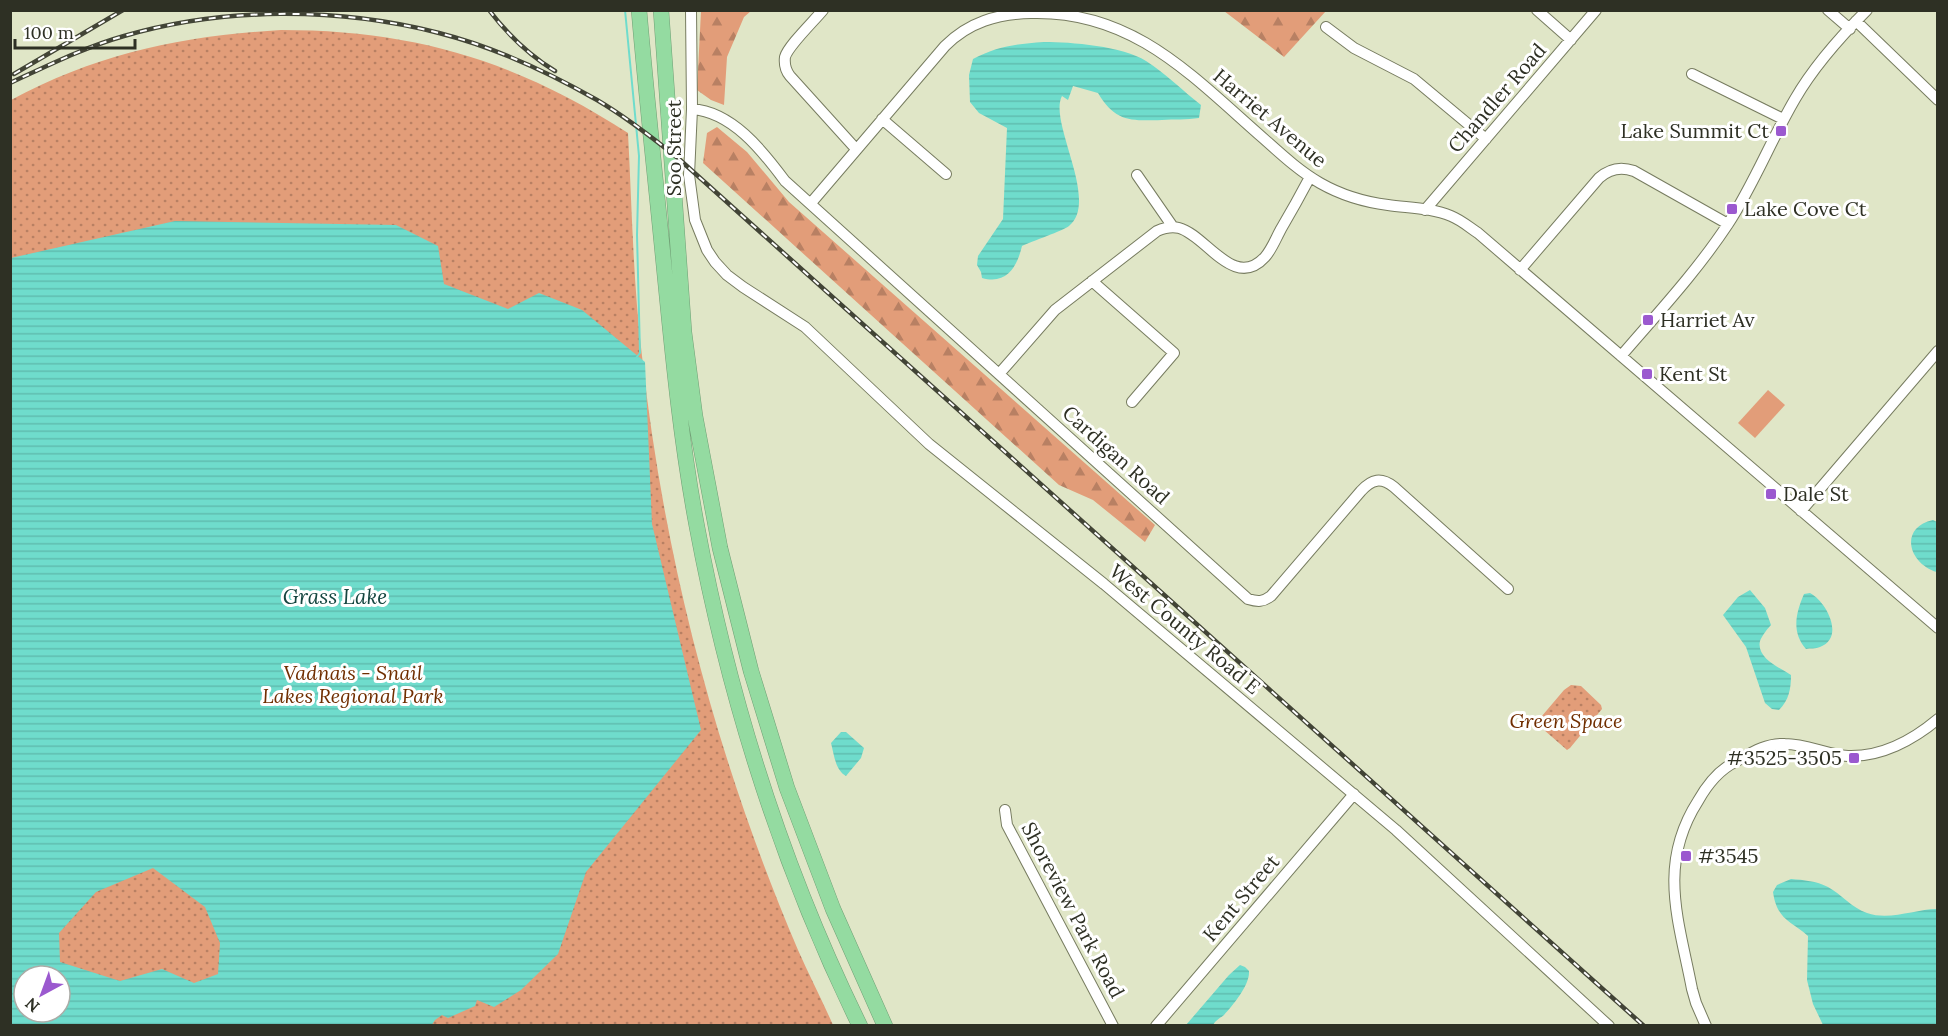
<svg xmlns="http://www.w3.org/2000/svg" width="1948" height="1036" viewBox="0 0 1948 1036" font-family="Lora,serif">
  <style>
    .grass { fill: url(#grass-dots); fill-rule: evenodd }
    .forest { fill: url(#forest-firs) }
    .garden { fill: #e29d79 }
    .water { fill: url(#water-rules); fill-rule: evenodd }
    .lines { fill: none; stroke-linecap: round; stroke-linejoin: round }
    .stream { stroke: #6fdccc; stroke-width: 2 }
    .minor-casing { stroke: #777c60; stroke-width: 12 }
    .highway-casing { stroke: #709f75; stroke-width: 16 }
    .minor { stroke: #fff; stroke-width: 10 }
    .highway { stroke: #94dba1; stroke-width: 15 }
    .rail-casing { stroke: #424436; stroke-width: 4.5 }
    .rail { stroke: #fff; stroke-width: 2; stroke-dasharray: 7; stroke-linecap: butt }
    .poi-dot { fill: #9b59cf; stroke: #fff; stroke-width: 2 }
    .labels { text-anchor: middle; stroke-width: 6; stroke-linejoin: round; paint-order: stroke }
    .street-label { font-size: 20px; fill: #2e3024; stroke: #fff }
    .poi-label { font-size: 20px; fill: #2e3024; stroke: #fff; text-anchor: start }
    .park-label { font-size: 20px; font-style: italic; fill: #702e00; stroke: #fff }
    .water-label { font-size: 21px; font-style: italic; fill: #154640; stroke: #fff }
  </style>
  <defs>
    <pattern id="grass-dots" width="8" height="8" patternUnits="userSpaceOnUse" patternTransform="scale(1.5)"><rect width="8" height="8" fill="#e29d79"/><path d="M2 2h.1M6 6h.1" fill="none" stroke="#b88063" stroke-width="1.8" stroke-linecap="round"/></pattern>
    <pattern id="forest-firs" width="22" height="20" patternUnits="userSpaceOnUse" patternTransform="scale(1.5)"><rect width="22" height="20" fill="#e29d79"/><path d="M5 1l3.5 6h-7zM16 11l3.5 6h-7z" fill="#b88063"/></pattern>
    <pattern id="water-rules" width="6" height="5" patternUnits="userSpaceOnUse" patternTransform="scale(1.5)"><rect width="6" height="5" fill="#6fdccc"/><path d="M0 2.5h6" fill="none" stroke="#60bdaf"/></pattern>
  </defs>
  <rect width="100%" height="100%" fill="#e0e6c7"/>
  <!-- grass -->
  <path class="grass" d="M 281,30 C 414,30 517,61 628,133 C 632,207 633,282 642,356 C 664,559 717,761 798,950 C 809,975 822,1000 833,1025 L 11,1026 L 11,100 C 99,53 181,36 281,30 ZM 24,976 L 60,976 L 60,1012 L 24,1012 Z
    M 1571,685 L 1581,686 L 1601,705 L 1602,709 L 1570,748 L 1567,750 L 1536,723 L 1564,690 Z"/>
  <!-- forest -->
  <path class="forest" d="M 701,11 L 751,11 L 744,17 L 727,57 L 724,105 L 711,100 L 697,90 Z
    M 1224,11 L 1326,11 L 1284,57 Z
    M 717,127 L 747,152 L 789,202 L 1155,525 L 1145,542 L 1093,500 L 1059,485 L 703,163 L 707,133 Z"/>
  <!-- garden -->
  <path class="garden" d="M 1768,390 L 1785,405 L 1755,438 L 1738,423 Z"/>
  <!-- water -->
  <path class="water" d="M 1044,42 C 1071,42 1123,46 1146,61 C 1165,73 1183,91 1201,105 L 1199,118 C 1187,120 1174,119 1162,120 C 1131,121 1115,122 1098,93 L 1073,86 L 1068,100 L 1062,96 C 1048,122 1100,201 1069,226 C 1063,231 1032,241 1022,246 C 1017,267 1007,285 982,278 L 981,272 L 977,265 L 978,256 L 1003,219 L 1007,128 L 979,113 L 970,102 L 969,75 L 973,59 C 998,46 1016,44 1044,42 Z
    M 175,221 L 396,225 L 438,246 L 444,284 L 508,309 L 539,293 L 582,310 L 645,362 L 652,524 L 701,730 L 586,872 L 558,954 L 521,990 L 494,1007 L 477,1000 L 475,1006 L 448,1018 L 442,1015 L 435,1020 L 431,1026 L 11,1025 L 11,258 ZM 153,868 L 205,907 L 220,943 L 218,974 L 194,983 L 162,969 L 120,981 L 60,962 L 59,933 L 96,892 ZM 24,976 L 60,976 L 60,1012 L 24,1012 Z
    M 1933,520 L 1937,522 L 1937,572 C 1909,564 1898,528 1933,520 Z
    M 1750,590 L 1765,608 L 1771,625 C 1767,629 1762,636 1760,641 C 1756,658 1780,668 1791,675 C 1791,689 1789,700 1779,710 L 1772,709 L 1765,703 L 1746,647 L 1723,615 L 1738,597 Z
    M 1810,593 C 1827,602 1845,638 1820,647 C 1816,649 1810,648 1806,649 C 1791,632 1796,613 1804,594 Z
    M 841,732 L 846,732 L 864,748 L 861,758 L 846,776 C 835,770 834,754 831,743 Z
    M 1791,879 C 1804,880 1816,881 1828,887 C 1841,894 1852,908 1867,913 C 1890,921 1915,909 1937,909 L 1937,1025 L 1823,1025 L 1813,1004 L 1807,980 L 1808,936 C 1791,921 1777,920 1773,892 L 1777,885 Z
    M 1240,965 L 1245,967 L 1249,971 C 1250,985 1233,1005 1224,1015 C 1219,1019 1216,1020 1213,1025 L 1186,1025 L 1229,975 Z"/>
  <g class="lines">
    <!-- stream -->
    <path class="stream" d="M 625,10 L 639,156 L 637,235 L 640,353 L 636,358"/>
    <!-- minor casing -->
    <g class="minor-casing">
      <path id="minor" d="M 691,10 L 692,109 L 689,175 L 695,220 L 707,250 L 715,262 L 727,275 L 743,287 L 805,327 L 929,444 L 1104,584 L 1396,830 L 1609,1026
        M 823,10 C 814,21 788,46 785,57 C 784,65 786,71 790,76 L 856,149
        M 1537,10 L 1571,40
        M 1828,10 L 1850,29
        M 1856,21 L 1938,100
        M 1326,27 L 1354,48 L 1414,79 L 1486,139
        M 1692,74 L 1783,119
        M 692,109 C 732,112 762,150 785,181 L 1248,599 C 1258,602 1263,602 1271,596 L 1361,491 C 1372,479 1381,477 1394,487 L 1508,589
        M 882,119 L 946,174
        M 1137,175 L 1173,227
        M 811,203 L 945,46 C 969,22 997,14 1031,13 C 1133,10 1192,76 1263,138 C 1281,154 1299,171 1320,183 C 1341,195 1364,202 1388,205 C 1409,208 1432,208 1451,216 C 1461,220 1469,227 1478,233 L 1938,628
        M 1425,210 L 1596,10
        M 1520,270 L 1599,178 C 1609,169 1620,166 1634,171 L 1728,224
        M 1092,281 L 1174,353 L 1132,402
        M 1621,356 C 1658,313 1697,271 1728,224 C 1754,184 1771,140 1795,99 C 1814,66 1840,37 1867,10
        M 999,374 L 1055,310 L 1157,231 C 1164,228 1171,226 1179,228 C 1206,235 1234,291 1265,257 C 1272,249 1276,238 1281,229 C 1291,212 1301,194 1310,177
        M 1801,511 L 1938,351
        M 1005,810 L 1007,825 L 1113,1026
        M 1156,1026 L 1354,794
        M 1706,1026 L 1696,1003 L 1692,989 C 1679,921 1657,865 1698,801 C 1707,785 1719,770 1735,762 C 1751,753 1766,743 1785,744 C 1807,744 1827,755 1848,756 C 1881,757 1913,740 1938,719"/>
    </g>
    <!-- highway casing -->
    <g class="highway-casing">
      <path id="highway" d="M 639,10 C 646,93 655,174 663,256 C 672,347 680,437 697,527 C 729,698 783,869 860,1026
        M 661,10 L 684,332 L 695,416 L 720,548 L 751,671 L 787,788 L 833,909 L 885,1026"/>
    </g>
    <!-- minor -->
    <use href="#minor" class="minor"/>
    <!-- highway -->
    <use href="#highway" class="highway"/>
    <!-- rail casing -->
    <g class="rail-casing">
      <path id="rail" d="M 489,10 C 508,35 529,55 555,71
        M 14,74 L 123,10
        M 10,83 C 47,66 85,47 124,36 C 224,7 337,7 439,33 C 494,47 548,72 597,100 C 626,117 653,138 679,159 L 1644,1026"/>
    </g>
    <!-- rail -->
    <use href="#rail" class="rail"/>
  </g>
  <!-- markers -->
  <g class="poi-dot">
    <rect x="1775" y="125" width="12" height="12" rx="3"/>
    <rect x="1726" y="203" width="12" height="12" rx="3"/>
    <rect x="1642" y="314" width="12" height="12" rx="3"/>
    <rect x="1641" y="368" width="12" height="12" rx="3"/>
    <rect x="1765" y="488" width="12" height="12" rx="3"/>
    <rect x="1848" y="752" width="12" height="12" rx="3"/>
    <rect x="1680" y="850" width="12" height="12" rx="3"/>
  </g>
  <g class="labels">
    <!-- street labels -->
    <g class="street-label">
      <text transform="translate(1497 98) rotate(-49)" y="7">Chandler Road</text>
      <text transform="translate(1270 118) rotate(40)" y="7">Harriet Avenue</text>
      <text transform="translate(674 148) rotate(-90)" y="7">Soo Street</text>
      <text transform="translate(1116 455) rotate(42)" y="7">Cardigan Road</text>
      <text transform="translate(1185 629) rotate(40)" y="7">West County Road E</text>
      <text transform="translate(1241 898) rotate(-50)" y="7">Kent Street</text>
      <text transform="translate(1073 910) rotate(62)" y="7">Shoreview Park Road</text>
    </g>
    <!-- poi labels -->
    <g class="poi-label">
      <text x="1769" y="138" text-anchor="end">Lake Summit Ct</text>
      <text x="1744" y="216">Lake Cove Ct</text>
      <text x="1660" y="327">Harriet Av</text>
      <text x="1659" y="381">Kent St</text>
      <text x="1783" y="501">Dale St</text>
      <text x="1842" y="765" text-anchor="end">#3525-3505</text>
      <text x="1698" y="863">#3545</text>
    </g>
    <!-- park labels -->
    <g class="park-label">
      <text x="353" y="680">Vadnais - Snail<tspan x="353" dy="23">Lakes Regional Park</tspan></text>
      <text x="1566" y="728">Green Space</text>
    </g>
    <!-- water labels -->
    <g class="water-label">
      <text x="335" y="604">Grass Lake</text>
    </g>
  </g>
  <!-- border -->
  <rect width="1948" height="1036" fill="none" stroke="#2e3024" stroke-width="24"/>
  <!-- north arrow -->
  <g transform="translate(42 994) rotate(221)"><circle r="28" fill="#ffffff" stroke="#abaca7" stroke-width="1.5"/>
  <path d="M0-4.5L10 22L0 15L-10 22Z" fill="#9b59cf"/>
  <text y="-9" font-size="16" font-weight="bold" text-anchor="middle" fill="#2e3024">N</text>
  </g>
  <!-- scale -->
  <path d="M15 39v9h120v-9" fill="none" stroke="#2e3024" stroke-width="3"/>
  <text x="24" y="39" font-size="18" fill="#2e3024" stroke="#ffffff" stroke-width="4.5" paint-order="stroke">100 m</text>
</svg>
